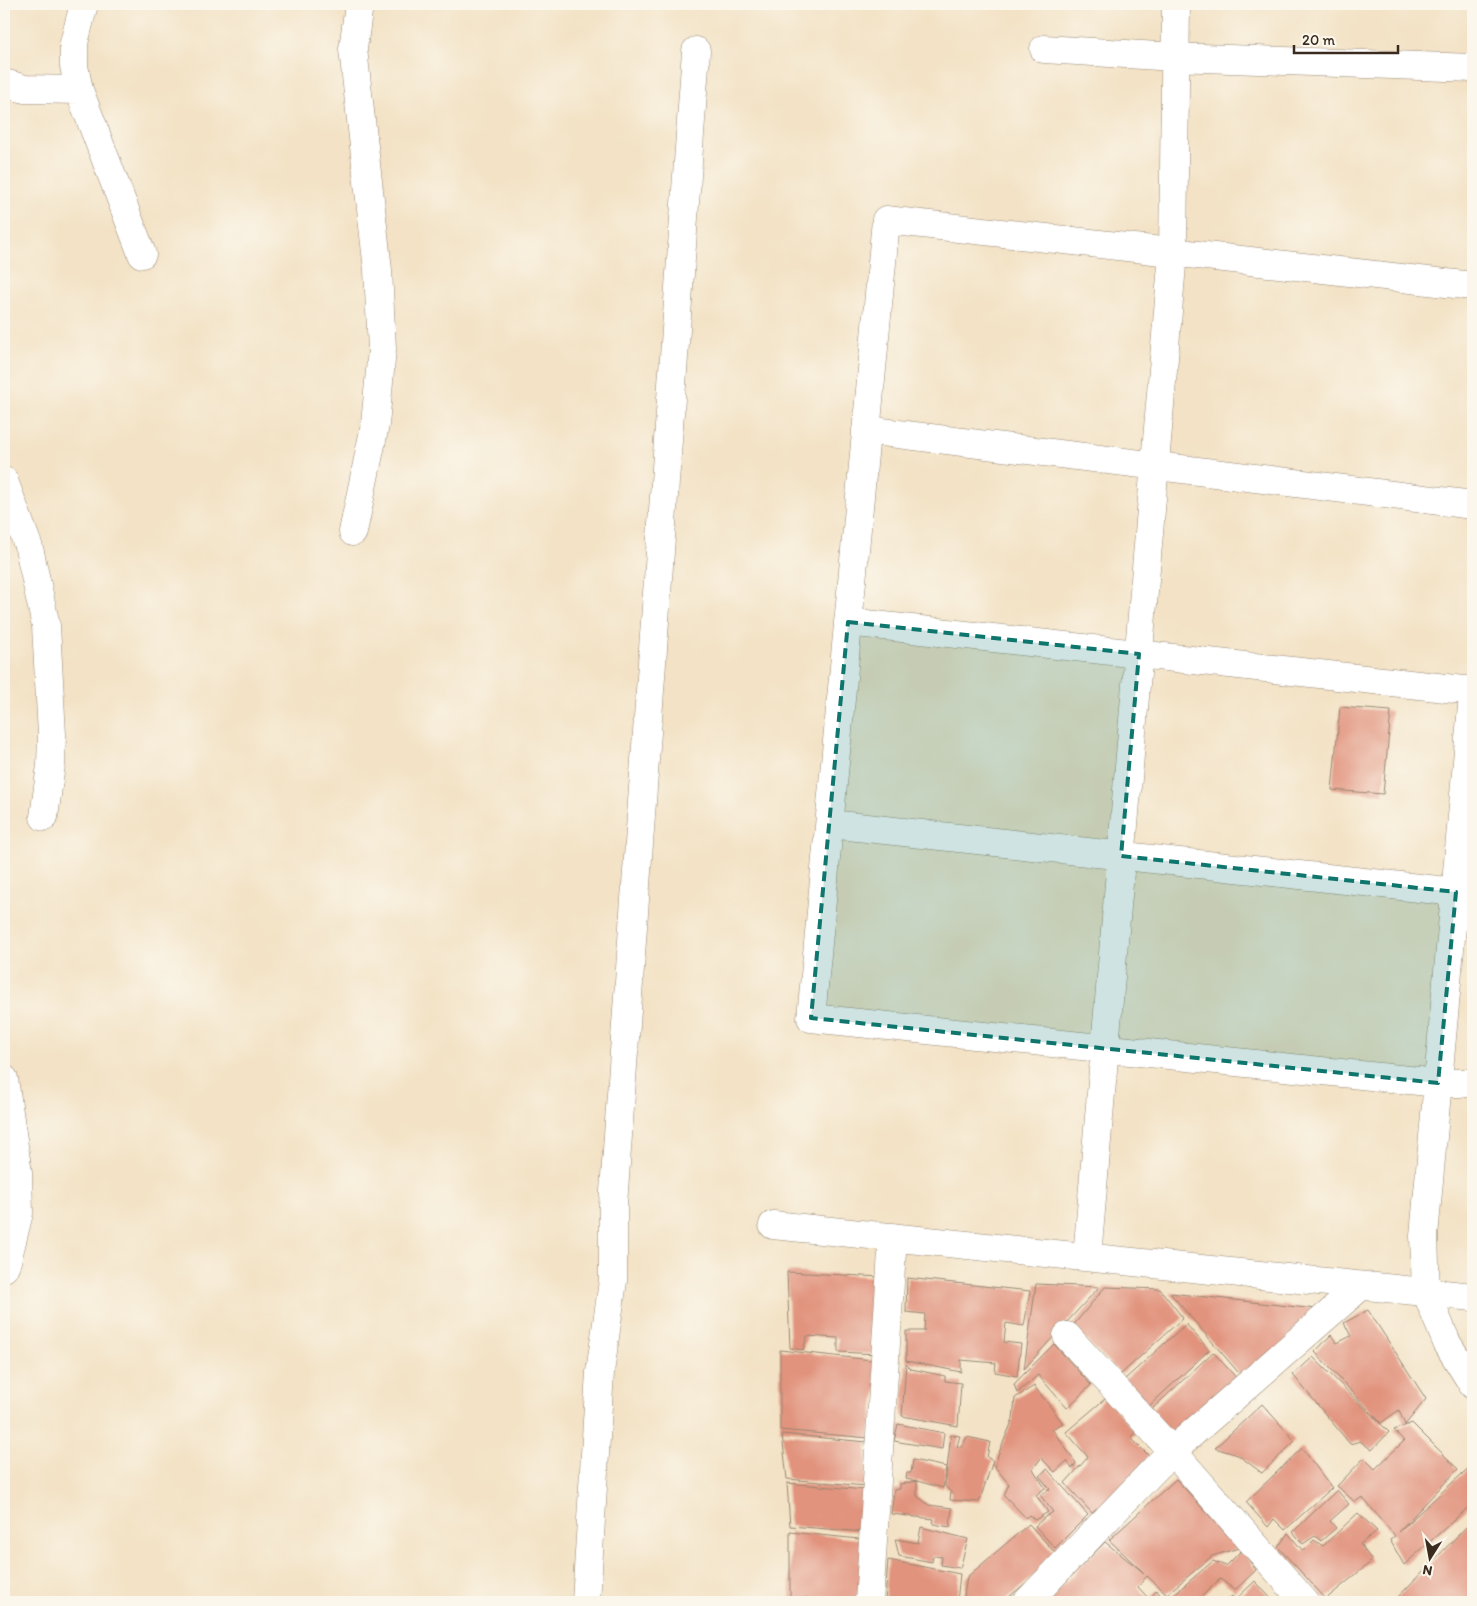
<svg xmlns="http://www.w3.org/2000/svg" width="1477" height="1606" viewBox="0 0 1477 1606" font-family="Itim,sans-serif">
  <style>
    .building { fill: #e1937d }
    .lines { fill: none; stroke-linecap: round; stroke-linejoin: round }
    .minor-casing { stroke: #978672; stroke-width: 29 }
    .minor { stroke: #fff; stroke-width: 28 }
    .marked { fill: #0f766e; fill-opacity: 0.2; stroke: #0f766e; stroke-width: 4; stroke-dasharray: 10 6; stroke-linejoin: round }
  </style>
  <rect width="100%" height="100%" fill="#fbf7ec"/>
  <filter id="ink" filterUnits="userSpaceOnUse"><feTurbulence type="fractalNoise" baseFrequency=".02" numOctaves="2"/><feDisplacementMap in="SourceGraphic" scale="10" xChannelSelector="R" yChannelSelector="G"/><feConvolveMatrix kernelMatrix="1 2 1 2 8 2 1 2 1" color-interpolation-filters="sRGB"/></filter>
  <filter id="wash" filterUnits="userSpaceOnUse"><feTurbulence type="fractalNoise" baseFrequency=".0096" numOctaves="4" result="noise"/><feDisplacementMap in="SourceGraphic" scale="20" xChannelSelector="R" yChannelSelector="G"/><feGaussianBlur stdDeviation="1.12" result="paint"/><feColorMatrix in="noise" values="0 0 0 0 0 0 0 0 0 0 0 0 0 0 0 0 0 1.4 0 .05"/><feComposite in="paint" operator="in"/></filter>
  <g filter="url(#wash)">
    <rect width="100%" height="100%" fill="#f3e2c5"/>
    <g id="blocks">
      <!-- building -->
      <path class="building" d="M 1340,707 L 1391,711 L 1383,794 L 1332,790 Z
        M 787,1272 L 881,1277 L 878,1354 L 838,1352 L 838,1338 L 807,1336 L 803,1350 L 790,1348 Z
        M 907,1278 L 1030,1291 L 1024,1326 L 1006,1323 L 1004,1342 L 1021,1344 L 1017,1376 L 995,1372 L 996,1363 L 961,1360 L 961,1372 L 906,1361 L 906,1331 L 924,1331 L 925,1314 L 906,1312 Z
        M 1036,1284 L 1099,1287 L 1024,1369 Z
        M 1105,1287 L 1160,1289 L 1183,1318 L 1121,1374 L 1072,1327 Z
        M 1170,1293 L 1325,1310 L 1244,1379 Z
        M 1368,1310 L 1426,1399 L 1405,1425 L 1399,1410 L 1381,1423 L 1315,1352 L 1331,1335 L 1337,1343 L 1351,1336 L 1344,1323 Z
        M 1186,1324 L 1209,1350 L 1148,1407 L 1125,1379 Z
        M 1054,1344 L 1091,1385 L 1067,1408 L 1038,1375 L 1017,1393 L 1014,1384 Z
        M 780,1350 L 881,1361 L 869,1438 L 780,1430 Z
        M 1213,1352 L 1241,1383 L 1178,1442 L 1150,1411 Z
        M 1313,1357 L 1389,1432 L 1372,1450 L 1360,1441 L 1350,1444 L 1293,1375 Z
        M 906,1364 L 911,1369 L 945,1376 L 945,1381 L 961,1383 L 958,1426 L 902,1416 Z
        M 1034,1386 L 1063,1423 L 1052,1429 L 1076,1463 L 1072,1469 L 1067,1461 L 1055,1472 L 1041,1458 L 1033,1469 L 1045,1488 L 1036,1495 L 1048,1512 L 1035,1520 L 1029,1515 L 1026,1518 L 1004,1495 L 1009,1484 L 995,1467 L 998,1455 L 1013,1419 L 1015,1398 Z
        M 1106,1398 L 1136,1433 L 1131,1438 L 1149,1456 L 1136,1477 L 1092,1513 L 1065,1483 L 1088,1457 L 1066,1432 Z
        M 1262,1404 L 1295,1441 L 1262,1473 L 1238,1455 L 1215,1448 Z
        M 1412,1423 L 1458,1469 L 1398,1532 L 1473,1464 L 1473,1503 L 1404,1565 L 1390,1540 L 1395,1536 L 1362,1497 L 1355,1502 L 1337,1486 L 1364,1458 L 1375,1469 L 1404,1441 L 1394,1430 Z
        M 898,1424 L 944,1433 L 942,1449 L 894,1441 Z
        M 782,1434 L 867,1442 L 866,1486 L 787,1479 Z
        M 951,1435 L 960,1436 L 957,1446 L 962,1447 L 967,1437 L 990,1442 L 987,1457 L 993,1461 L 979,1502 L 950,1500 L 951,1492 L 945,1486 Z
        M 1302,1448 L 1332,1488 L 1285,1530 L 1274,1519 L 1268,1527 L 1246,1502 Z
        M 913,1460 L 946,1467 L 943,1488 L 917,1481 L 917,1496 L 929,1505 L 952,1508 L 950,1527 L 933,1524 L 934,1519 L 891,1514 L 894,1490 L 900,1489 L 900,1484 L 917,1481 L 906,1479 L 907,1473 L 911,1473 Z
        M 1047,1469 L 1088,1515 L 1055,1548 L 1035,1526 L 1045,1517 L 1053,1512 L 1040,1495 L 1050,1489 L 1039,1476 Z
        M 1176,1479 L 1239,1548 L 1212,1556 L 1167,1594 L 1147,1576 L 1138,1587 L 1149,1599 L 1157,1590 L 1162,1598 L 1159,1602 L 1046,1602 L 1105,1542 L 1144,1573 L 1109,1540 Z
        M 787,1483 L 865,1490 L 865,1532 L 790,1526 Z
        M 1337,1490 L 1349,1504 L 1330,1521 L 1336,1528 L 1321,1541 L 1315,1536 L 1303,1544 L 1293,1532 Z
        M 1358,1513 L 1377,1531 L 1360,1544 L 1372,1561 L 1326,1599 L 1278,1547 L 1288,1533 L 1303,1551 L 1314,1540 L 1323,1546 Z
        M 1473,1520 L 1473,1602 L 1393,1602 Z
        M 1029,1524 L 1058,1556 L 1003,1602 L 963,1602 L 967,1577 Z
        M 921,1527 L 968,1539 L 960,1568 L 941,1565 L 942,1557 L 933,1556 L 932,1562 L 899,1556 L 895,1539 L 918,1543 Z
        M 790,1532 L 869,1540 L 862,1602 L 809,1602 L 808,1598 L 790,1599 Z
        M 1242,1550 L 1256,1570 L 1235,1590 L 1220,1579 L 1196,1602 L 1165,1602 L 1213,1561 L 1226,1566 Z
        M 888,1560 L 960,1574 L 957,1602 L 885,1602 Z
        M 1255,1581 L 1274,1602 L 1224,1602 L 1232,1596 L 1235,1600 Z"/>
    </g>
  </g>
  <g filter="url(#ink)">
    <use href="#blocks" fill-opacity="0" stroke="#978672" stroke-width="1"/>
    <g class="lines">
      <!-- minor casing -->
      <g class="minor-casing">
        <path id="minor" d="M 84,4 L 74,43 L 74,66 L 79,90 L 142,254
          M 1044,49 L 1175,57 L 1473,68
          M 4,83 L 25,89 L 79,90
          M 1473,286 L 886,220 L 811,1018 L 1438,1083 L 1473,1083
          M 866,430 L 1473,505
          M 4,481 L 29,548 L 46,626 L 52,735 L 51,765 L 44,817
          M 353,532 L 375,425 L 382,349 L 378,270 L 353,49 L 359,4
          M 848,622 L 1473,691
          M 1473,695 L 1424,1236 L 1426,1292 L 1447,1343 L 1473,1385
          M 830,824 L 1456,892
          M 4,1079 L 18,1173 L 19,1213 L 7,1261 L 4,1268
          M 773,1225 L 1473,1297
          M 1087,1257 L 1173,253 L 1176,4
          M 1067,1336 L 1172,1451 L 1305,1602
          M 586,1602 L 600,1372 L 613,1281 L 613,1205 L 696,51
          M 869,1602 L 893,1237
          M 1027,1602 L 1172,1451 L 1361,1286"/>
      </g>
      <!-- minor -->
      <use href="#minor" class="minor"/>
    </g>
  </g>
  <!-- marked area -->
  <path class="marked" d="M 848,622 L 1139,654 L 1121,856 L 1456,892 L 1438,1083 L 811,1018 Z"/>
  <!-- margin -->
  <rect width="1477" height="1606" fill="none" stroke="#fbf7ec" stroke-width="20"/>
  <!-- north arrow -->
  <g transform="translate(1430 1558) rotate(191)" stroke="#fbf7ec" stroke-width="4" paint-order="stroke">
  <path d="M0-4L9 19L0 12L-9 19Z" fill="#3b2a1e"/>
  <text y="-8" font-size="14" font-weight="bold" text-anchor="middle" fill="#3b2a1e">N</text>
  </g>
  <!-- scale -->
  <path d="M1294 45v8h104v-8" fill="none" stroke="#3b2a1e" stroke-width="2.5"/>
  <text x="1302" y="45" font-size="15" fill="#3b2a1e" stroke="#fbf7ec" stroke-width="4" paint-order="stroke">20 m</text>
</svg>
